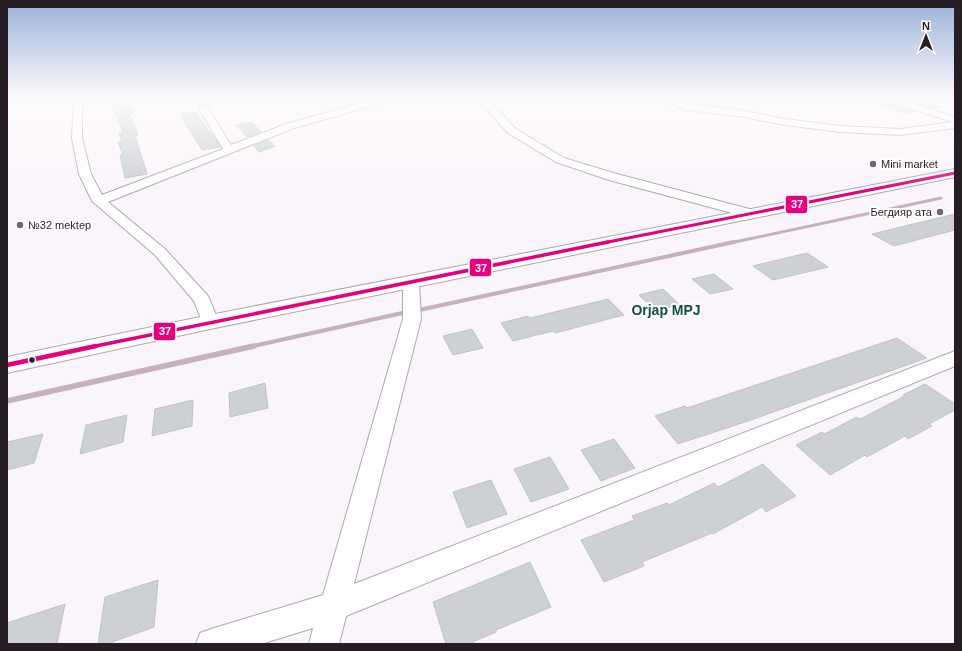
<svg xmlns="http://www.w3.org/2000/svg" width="962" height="651" viewBox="0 0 962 651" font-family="Helvetica,sans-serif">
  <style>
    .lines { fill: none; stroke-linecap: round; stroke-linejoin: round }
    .stream-far2 { stroke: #c6b0c1; stroke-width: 3 }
    .stream-far1 { stroke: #c6b0c1; stroke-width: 4 }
    .stream { stroke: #c6b0c1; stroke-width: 5.5 }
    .building { fill: #cdd1d3; stroke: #bfc4c5 }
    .street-casing { stroke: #afa8ae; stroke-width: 2 }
    .secondary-casing { stroke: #afa8ae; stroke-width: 2 }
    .street { fill: #fefefe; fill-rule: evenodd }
    .secondary { fill: #fefefe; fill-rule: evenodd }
    .bus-1-far2-casing { stroke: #fff; stroke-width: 5 }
    .bus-1-far1-casing { stroke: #fff; stroke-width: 6 }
    .bus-1-casing { stroke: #fff; stroke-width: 8 }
    .bus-1-far2 { stroke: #e5007d; stroke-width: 3 }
    .bus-1-far1 { stroke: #e5007d; stroke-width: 3.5 }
    .bus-1 { stroke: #e5007d; stroke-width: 4.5 }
    .poi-dot { fill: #716970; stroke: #fff; stroke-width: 1.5 }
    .bus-dot { fill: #271d25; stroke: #fff; stroke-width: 1.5 }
    .labels { text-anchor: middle; stroke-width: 4; stroke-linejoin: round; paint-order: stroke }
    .far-poi-label { font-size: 11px; fill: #271d25; stroke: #fff; text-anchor: start }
    .neighbourhood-label { font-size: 14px; font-weight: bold; fill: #124e48; stroke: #fff }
    .line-badge { stroke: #fff; stroke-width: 1.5 }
    .badge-label { font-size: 11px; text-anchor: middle; font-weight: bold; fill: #fff }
  </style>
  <rect width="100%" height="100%" fill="#faf5fa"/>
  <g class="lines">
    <!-- stream-far2 -->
    <path class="stream-far2" d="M 730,243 L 941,198"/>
    <!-- stream-far1 -->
    <path class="stream-far1" d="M 419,310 L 734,242
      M 249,347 L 407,312"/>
    <!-- stream -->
    <path class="stream" d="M 7,401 L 254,346"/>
  </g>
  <!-- building -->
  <path class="building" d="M 870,99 L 886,99 L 888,102 L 916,111 L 905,113 L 869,101 Z
    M 905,99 L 915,99 L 941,107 L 934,108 Z
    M 127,100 L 133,113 L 129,114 L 138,135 L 135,136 L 147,174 L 125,178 L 120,155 L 123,155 L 118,142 L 122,141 L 119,133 L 123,133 L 111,102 Z
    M 195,112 L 218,143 L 220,147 L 202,150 L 180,114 Z
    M 252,122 L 261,132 L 247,137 L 236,125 Z
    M 268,140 L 275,146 L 259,152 L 254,146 Z
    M 955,214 L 955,230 L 894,246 L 872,234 Z
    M 807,253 L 828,267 L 773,280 L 753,266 Z
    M 714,274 L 733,289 L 710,294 L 692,279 Z
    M 663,289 L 680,305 L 656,311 L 639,295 Z
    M 608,299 L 624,315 L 555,333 L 553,331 L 513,341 L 501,323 L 528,316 L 530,318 Z
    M 472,329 L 483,348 L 453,355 L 443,336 Z
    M 897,338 L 927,358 L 745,422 L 678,444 L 655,416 L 685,406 L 687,408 Z
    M 265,383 L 268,408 L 230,417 L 229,393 Z
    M 925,384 L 955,404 L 955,410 L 929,424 L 932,426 L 908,439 L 905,436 L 867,457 L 865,455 L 830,475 L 796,445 L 822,432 L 824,434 L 857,417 L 860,419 L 905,396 L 903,395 Z
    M 193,400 L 192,426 L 152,436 L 155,409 Z
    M 127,415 L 123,442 L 80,454 L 86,425 Z
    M 43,434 L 34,463 L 7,470 L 7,442 Z
    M 614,439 L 635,468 L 601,481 L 581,450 Z
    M 550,457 L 569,489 L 531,502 L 514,469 Z
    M 763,464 L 796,496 L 766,512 L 762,507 L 713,534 L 712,533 L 642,562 L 644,566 L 604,582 L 581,540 L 634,520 L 632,516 L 667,503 L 669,505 L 714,483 L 718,487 Z
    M 491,480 L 507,514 L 467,528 L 453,492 Z
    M 530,562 L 551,607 L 496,630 L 496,632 L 468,644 L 446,644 L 433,602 Z
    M 158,580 L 154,627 L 107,644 L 98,644 L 105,597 Z
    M 65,604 L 57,644 L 7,644 L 7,623 Z"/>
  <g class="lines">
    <!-- street casing -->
    <g class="street-casing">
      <path id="street" d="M 74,99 L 100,99 L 96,102 L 82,103 L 82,138 L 91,174 L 102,195 L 223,149 L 198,107 L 200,105 L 206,105 L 231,145 L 286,124 L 376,99 L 390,99 L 389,101 L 294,128 L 108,202 L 165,249 L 208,296 L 219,322 L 216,326 L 210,328 L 204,326 L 194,301 L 155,255 L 92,201 L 79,174 L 72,138 Z
        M 481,99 L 489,99 L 491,103 L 516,129 L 564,158 L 617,174 L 757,211 L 759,214 L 757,217 L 747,217 L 609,180 L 556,162 L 508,133 L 484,106 Z
        M 663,99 L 675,99 L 689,104 L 739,110 L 785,119 L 841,126 L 900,129 L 953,122 L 888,101 L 887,99 L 900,99 L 955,117 L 955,128 L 900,135 L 841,132 L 785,125 L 739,116 L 687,110 L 664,101 Z
        M 411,277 L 417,279 L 419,282 L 421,319 L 354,584 L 955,351 L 955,366 L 346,616 L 339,644 L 309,644 L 313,628 L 261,644 L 196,644 L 200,633 L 211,629 L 323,595 L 403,319 L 403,282 L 405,279 Z"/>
    </g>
    <!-- secondary casing -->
    <g class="secondary-casing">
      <path id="secondary" d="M 955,169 L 955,177 L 210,329 L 7,373 L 7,357 L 210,315 Z"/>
    </g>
    <!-- street -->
    <use href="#street" class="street"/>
    <!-- secondary -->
    <use href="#secondary" class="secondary"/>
    <!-- bus-1-far2 casing -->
    <g class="bus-1-far2-casing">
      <path id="bus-1-far2" d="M 603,243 L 955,173"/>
    </g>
    <!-- bus-1-far1 casing -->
    <g class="bus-1-far1-casing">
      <path id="bus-1-far1" d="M 91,347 L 608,242"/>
    </g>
    <!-- bus-1 casing -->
    <g class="bus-1-casing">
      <path id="bus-1" d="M 7,365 L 96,346"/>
    </g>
    <!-- bus-1-far2 -->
    <use href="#bus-1-far2" class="bus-1-far2"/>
    <!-- bus-1-far1 -->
    <use href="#bus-1-far1" class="bus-1-far1"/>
    <!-- bus-1 -->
    <use href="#bus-1" class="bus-1"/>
  </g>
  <!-- sky -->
  <linearGradient id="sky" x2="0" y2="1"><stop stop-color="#9ab2d8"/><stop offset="0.52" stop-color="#fdfafd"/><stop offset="1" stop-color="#fdfafd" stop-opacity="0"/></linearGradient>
  <rect width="962" height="190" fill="url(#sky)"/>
  <!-- markers -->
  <g class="poi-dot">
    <circle cx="873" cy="164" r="4"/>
    <circle cx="940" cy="212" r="4"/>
    <circle cx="20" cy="225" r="4"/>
  </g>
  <circle class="bus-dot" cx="32" cy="360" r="3.5"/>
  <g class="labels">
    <!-- far-poi labels -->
    <g class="far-poi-label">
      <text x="881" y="168">Mini market</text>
      <text x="932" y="216" text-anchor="end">Бегдияр ата</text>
      <text x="28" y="229">№32 mektep</text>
    </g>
    <!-- neighbourhood labels -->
    <g class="neighbourhood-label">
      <text x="666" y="315">Orjap MPJ</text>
    </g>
  </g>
  <g class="line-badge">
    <rect x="785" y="195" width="23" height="19" rx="4" fill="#e5007d"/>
    <rect x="469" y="258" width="23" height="19" rx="4" fill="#e5007d"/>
    <rect x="153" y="322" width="23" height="19" rx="4" fill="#e5007d"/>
  </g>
  <g class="badge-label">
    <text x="797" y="208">37</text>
    <text x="481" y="272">37</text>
    <text x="165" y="335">37</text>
  </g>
  <!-- border -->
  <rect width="962" height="651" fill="none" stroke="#271d25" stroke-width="16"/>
  <!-- north arrow -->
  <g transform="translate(926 36)" stroke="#ffffff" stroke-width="3" paint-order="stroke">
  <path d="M0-3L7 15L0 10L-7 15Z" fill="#271d25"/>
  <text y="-6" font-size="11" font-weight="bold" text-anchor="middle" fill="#271d25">N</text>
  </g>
</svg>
